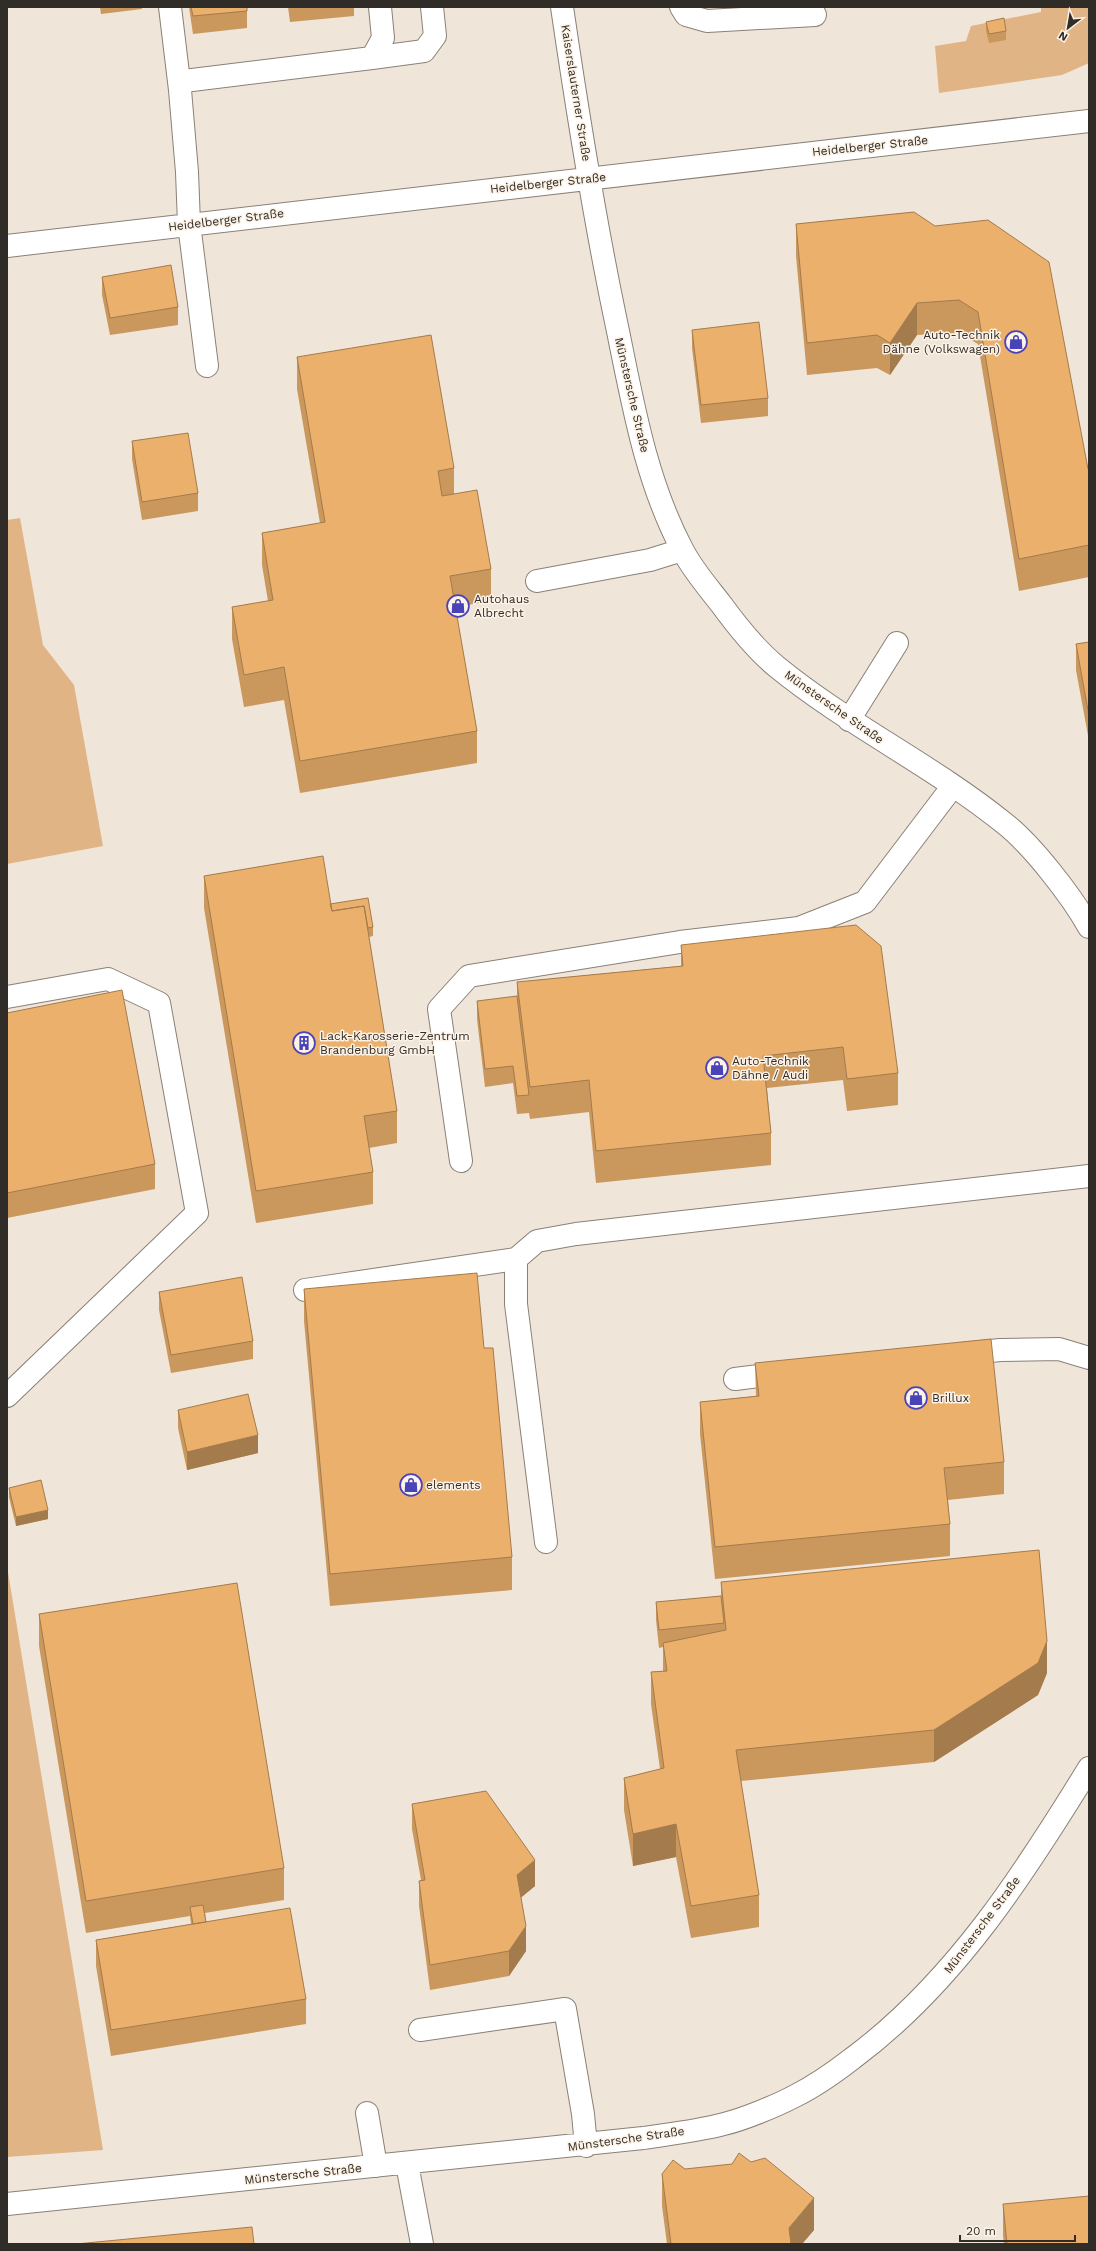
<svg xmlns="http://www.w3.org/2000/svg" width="1096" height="2251" viewBox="0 0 1096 2251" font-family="'Work Sans',sans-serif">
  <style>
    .green { fill: #e0b484 }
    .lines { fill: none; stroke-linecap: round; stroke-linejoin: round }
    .minor-casing { stroke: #8a8076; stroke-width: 24 }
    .minor { stroke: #fff; stroke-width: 22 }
    .wall { fill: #ca975d }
    .shaded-wall { fill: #a47b4c }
    .building { fill: #ebb06c; stroke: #a47b4c }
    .labels { text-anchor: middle; stroke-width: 3; stroke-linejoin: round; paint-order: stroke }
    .street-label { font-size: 12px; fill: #302c28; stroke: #fdf2e6 }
    .poi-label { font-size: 12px; fill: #302c28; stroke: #fdf2e6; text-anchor: start }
  </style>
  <rect width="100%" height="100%" fill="#f0e5d9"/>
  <!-- green -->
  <path class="green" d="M 1041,7 L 1089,7 L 1089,63 L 1062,75 L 939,93 L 935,46 L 966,41 L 971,26 L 1041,12 Z
    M 20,518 L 43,645 L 74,685 L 103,846 L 7,864 L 7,520 Z
    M 7,1566 L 103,2150 L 7,2157 Z"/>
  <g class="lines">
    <!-- minor casing -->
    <g class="minor-casing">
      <path id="minor" d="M 170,7 L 180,90
        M 562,7 C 577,109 593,211 614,312 C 631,392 643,475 682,549 C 692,569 707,586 721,604 C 737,626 755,649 777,667 C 848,725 932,765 1004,823 C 1032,845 1071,895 1089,927
        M 681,7 L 686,15 L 707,21 L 815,15
        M 372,58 L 424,51 L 435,36 L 432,7
        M 7,246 L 1089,121
        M 207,366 L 189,224 L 187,172 L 180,90 L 184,81 L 372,58 L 383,38 L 380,7
        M 537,581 L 650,560 L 682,550
        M 849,720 L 897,643
        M 7,997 L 108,979 L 159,1003 L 197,1213 L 7,1396
        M 461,1161 L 439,1009 L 469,976 L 680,942 L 799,928 L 865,902 L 953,786
        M 305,1290 L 516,1259
        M 962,1354 L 1000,1350 L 1059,1349 L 1089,1358
        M 735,1379 L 784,1373
        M 546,1542 L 516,1304 L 516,1259 L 537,1241 L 576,1234 L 1089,1176
        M 420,2030 L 565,2009 L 583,2114 L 586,2146
        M 367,2113 L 376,2166
        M 407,2164 L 422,2244
        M 7,2204 L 643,2138 C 670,2134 698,2131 724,2124 C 744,2119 776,2106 795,2096 C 815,2086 835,2072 853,2058 C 954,1983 1024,1874 1089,1768"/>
    </g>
    <!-- minor -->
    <use href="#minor" class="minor"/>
  </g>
  <!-- wall -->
  <path class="wall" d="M 100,7 L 142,7 L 142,9 L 101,14 Z
    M 189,7 L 247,7 L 247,28 L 193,34 Z
    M 288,7 L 354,7 L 354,16 L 290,22 Z
    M 986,22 L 1006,31 L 1006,40 L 989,43 L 986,31 Z
    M 914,212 L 1088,469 L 1089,470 L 1089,577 L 1019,591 L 978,344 L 959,333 L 917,335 L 890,375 L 877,368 L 807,375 L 796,256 L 796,224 Z
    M 102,277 L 178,307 L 178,325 L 110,335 L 102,295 Z
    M 692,330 L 768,398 L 768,416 L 701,423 L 692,348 Z
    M 297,357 L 454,468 L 454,494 L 491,569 L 491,601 L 455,607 L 477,731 L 477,763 L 300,793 L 284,700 L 244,707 L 232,639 L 232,607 L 268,601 L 262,565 L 262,533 L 320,523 L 297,389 Z
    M 132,441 L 198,493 L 198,511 L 142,520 L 132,459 Z
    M 1089,642 L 1089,741 L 1076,670 L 1076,644 Z
    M 204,876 L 330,904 L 373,927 L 373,936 L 369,937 L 397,1111 L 397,1143 L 369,1148 L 373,1172 L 373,1204 L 256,1223 L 204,908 Z
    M 681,945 L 898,1073 L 898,1105 L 847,1111 L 843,1080 L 767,1088 L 771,1133 L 771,1165 L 596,1183 L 589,1112 L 530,1119 L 529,1113 L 517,1114 L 513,1083 L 485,1087 L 477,1019 L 477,1001 L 517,996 L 517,982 L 681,966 Z
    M 7,1013 L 155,1164 L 155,1189 L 7,1218 Z
    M 304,1289 L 484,1348 L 512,1557 L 512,1590 L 330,1606 L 304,1321 Z
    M 159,1292 L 253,1341 L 253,1359 L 171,1373 L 159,1310 Z
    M 755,1363 L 1004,1462 L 1004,1494 L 948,1500 L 950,1524 L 950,1556 L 715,1579 L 700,1434 L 700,1402 L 756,1396 Z
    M 178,1410 L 258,1453 L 187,1470 L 178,1428 Z
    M 9,1488 L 48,1519 L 16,1526 L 9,1497 Z
    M 721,1582 L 1047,1673 L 1038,1695 L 934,1762 L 741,1781 L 759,1895 L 759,1927 L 691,1938 L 676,1857 L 633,1866 L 624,1810 L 624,1778 L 660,1769 L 651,1704 L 651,1672 L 663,1671 L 663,1647 L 659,1648 L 656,1620 L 656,1602 L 721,1596 Z
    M 39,1614 L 284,1868 L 284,1900 L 205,1913 L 206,1922 L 306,1999 L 306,2024 L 111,2056 L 96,1966 L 96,1940 L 191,1924 L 190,1916 L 86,1933 L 39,1646 Z
    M 412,1804 L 535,1886 L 521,1897 L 526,1951 L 509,1976 L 430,1990 L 419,1906 L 419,1881 L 421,1880 L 412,1829 Z
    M 685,2169 L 814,2230 L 802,2244 L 667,2244 L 662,2206 L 662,2174 Z
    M 1003,2204 L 1089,2244 L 1004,2244 L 1003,2236 Z"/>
  <!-- shaded-wall -->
  <path class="shaded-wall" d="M 917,303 L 917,335 L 890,375 L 890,343 Z
    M 258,1435 L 258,1453 L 187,1470 L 187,1452 Z
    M 48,1510 L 48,1519 L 16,1526 L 16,1517 Z
    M 1047,1641 L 1047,1673 L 1038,1695 L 934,1762 L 934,1730 Z
    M 676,1824 L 676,1857 L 633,1866 L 633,1834 Z
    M 535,1860 L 535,1886 L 517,1901 L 517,1875 Z
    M 526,1926 L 526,1951 L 509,1976 L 509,1951 Z
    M 814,2198 L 814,2230 L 802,2244 L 789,2244 L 789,2228 Z"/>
  <!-- building -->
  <path class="building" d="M 191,7 L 247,7 L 247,11 L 193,16 Z
    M 1004,18 L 1006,31 L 989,34 L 986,22 Z
    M 914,212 L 935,226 L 988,220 L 1049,262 L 1088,469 L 1089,470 L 1089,545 L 1019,559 L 978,312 L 959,300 L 917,303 L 890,343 L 877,335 L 807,343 L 796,224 Z
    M 171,265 L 178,307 L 110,318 L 102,277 Z
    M 759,322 L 768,398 L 701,405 L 692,330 Z
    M 431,335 L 454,468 L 438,471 L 442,496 L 477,490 L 491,569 L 450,576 L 477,731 L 300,761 L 284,667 L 244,675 L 232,607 L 273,600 L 262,533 L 325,522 L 297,357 Z
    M 188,433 L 198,493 L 142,502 L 132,441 Z
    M 1089,642 L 1089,716 L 1076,644 Z
    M 323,856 L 332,911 L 364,906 L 397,1111 L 364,1116 L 373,1172 L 256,1191 L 204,876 Z
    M 368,898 L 373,927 L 368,928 L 364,906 L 332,911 L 330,904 Z
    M 856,925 L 881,946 L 898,1073 L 847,1079 L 843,1047 L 763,1056 L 771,1133 L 596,1151 L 589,1080 L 530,1087 L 517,982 L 683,966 L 681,945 Z
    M 122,990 L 155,1164 L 7,1193 L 7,1013 Z
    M 517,996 L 529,1095 L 517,1096 L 513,1066 L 485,1069 L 477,1001 Z
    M 477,1273 L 484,1348 L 493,1348 L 512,1557 L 330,1574 L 304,1289 Z
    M 242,1277 L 253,1341 L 171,1355 L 159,1292 Z
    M 991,1339 L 1004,1462 L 944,1468 L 950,1524 L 715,1547 L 700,1402 L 759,1396 L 755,1363 Z
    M 248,1394 L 258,1435 L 187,1452 L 178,1410 Z
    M 41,1480 L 48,1510 L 16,1517 L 9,1488 Z
    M 1039,1550 L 1047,1641 L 1038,1663 L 934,1730 L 736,1750 L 759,1895 L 691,1906 L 676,1824 L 633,1834 L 624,1778 L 664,1768 L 651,1672 L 667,1671 L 663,1643 L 726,1630 L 721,1582 Z
    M 237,1583 L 284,1868 L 86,1901 L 39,1614 Z
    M 721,1596 L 724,1623 L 659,1630 L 656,1602 Z
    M 486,1791 L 535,1860 L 517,1875 L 526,1926 L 509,1951 L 430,1965 L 419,1881 L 425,1880 L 412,1804 Z
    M 203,1905 L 206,1922 L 193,1924 L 190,1907 Z
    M 290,1908 L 306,1999 L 111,2030 L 96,1940 Z
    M 739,2153 L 751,2162 L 765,2158 L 814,2198 L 789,2228 L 791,2244 L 671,2244 L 662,2174 L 673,2160 L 685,2169 L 732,2164 Z
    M 1089,2196 L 1089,2244 L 1007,2244 L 1003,2204 Z
    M 252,2227 L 254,2244 L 76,2244 Z"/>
  <!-- icons -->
  <defs>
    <g id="shop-ring" transform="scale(1.15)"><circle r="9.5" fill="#fdf2e6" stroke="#4943b9" stroke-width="1.5"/><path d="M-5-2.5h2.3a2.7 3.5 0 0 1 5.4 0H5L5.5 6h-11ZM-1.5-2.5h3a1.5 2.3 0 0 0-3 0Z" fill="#4943b9"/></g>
    <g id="building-ring" transform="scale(1.15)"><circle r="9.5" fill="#fdf2e6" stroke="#4943b9" stroke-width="1.5"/><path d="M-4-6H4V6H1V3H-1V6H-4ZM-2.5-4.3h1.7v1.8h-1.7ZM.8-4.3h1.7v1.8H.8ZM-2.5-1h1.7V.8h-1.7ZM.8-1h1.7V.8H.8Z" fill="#4943b9"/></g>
  </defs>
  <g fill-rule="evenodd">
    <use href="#shop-ring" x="1016" y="342"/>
    <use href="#shop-ring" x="458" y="606"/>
    <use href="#building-ring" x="304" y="1043"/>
    <use href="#shop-ring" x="717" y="1068"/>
    <use href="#shop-ring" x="916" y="1398"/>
    <use href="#shop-ring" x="411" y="1485"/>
  </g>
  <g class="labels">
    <!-- street labels -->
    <g class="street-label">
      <text transform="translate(576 93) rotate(81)" y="4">Kaiserslauterner Straße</text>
      <text transform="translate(870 146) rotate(-6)" y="4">Heidelberger Straße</text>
      <text transform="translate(548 183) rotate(-6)" y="4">Heidelberger Straße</text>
      <text transform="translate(226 220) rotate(-7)" y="4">Heidelberger Straße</text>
      <text transform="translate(632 395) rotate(77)" y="4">Münstersche Straße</text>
      <text transform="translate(834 707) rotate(35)" y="4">Münstersche Straße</text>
      <text transform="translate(982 1925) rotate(-53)" y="4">Münstersche Straße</text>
      <text transform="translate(626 2139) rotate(-8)" y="4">Münstersche Straße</text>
      <text transform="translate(303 2174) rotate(-6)" y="4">Münstersche Straße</text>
    </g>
    <!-- poi labels -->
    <g class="poi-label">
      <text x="1000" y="339" text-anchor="end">Auto-Technik<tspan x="1000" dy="14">Dähne (Volkswagen)</tspan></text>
      <text x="474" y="603">Autohaus<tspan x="474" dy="14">Albrecht</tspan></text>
      <text x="320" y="1040">Lack-Karosserie-Zentrum<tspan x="320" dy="14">Brandenburg GmbH</tspan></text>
      <text x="732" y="1065">Auto-Technik<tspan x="732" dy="14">Dähne / Audi</tspan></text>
      <text x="932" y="1402">Brillux</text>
      <text x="426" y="1489">elements</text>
    </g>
  </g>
  <!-- border -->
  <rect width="1096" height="2251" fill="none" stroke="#302c28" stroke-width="16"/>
  <!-- north arrow -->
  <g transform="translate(1068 28) rotate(211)" stroke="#fdf2e6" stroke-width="3" paint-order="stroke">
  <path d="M0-3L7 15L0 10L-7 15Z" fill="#302c28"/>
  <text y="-6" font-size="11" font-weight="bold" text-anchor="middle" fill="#302c28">N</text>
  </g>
  <!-- scale -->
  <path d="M960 2235v6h115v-6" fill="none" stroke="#302c28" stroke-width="2"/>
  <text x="966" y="2235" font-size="12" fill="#302c28" stroke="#fdf2e6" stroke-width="3" paint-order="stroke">20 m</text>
</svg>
